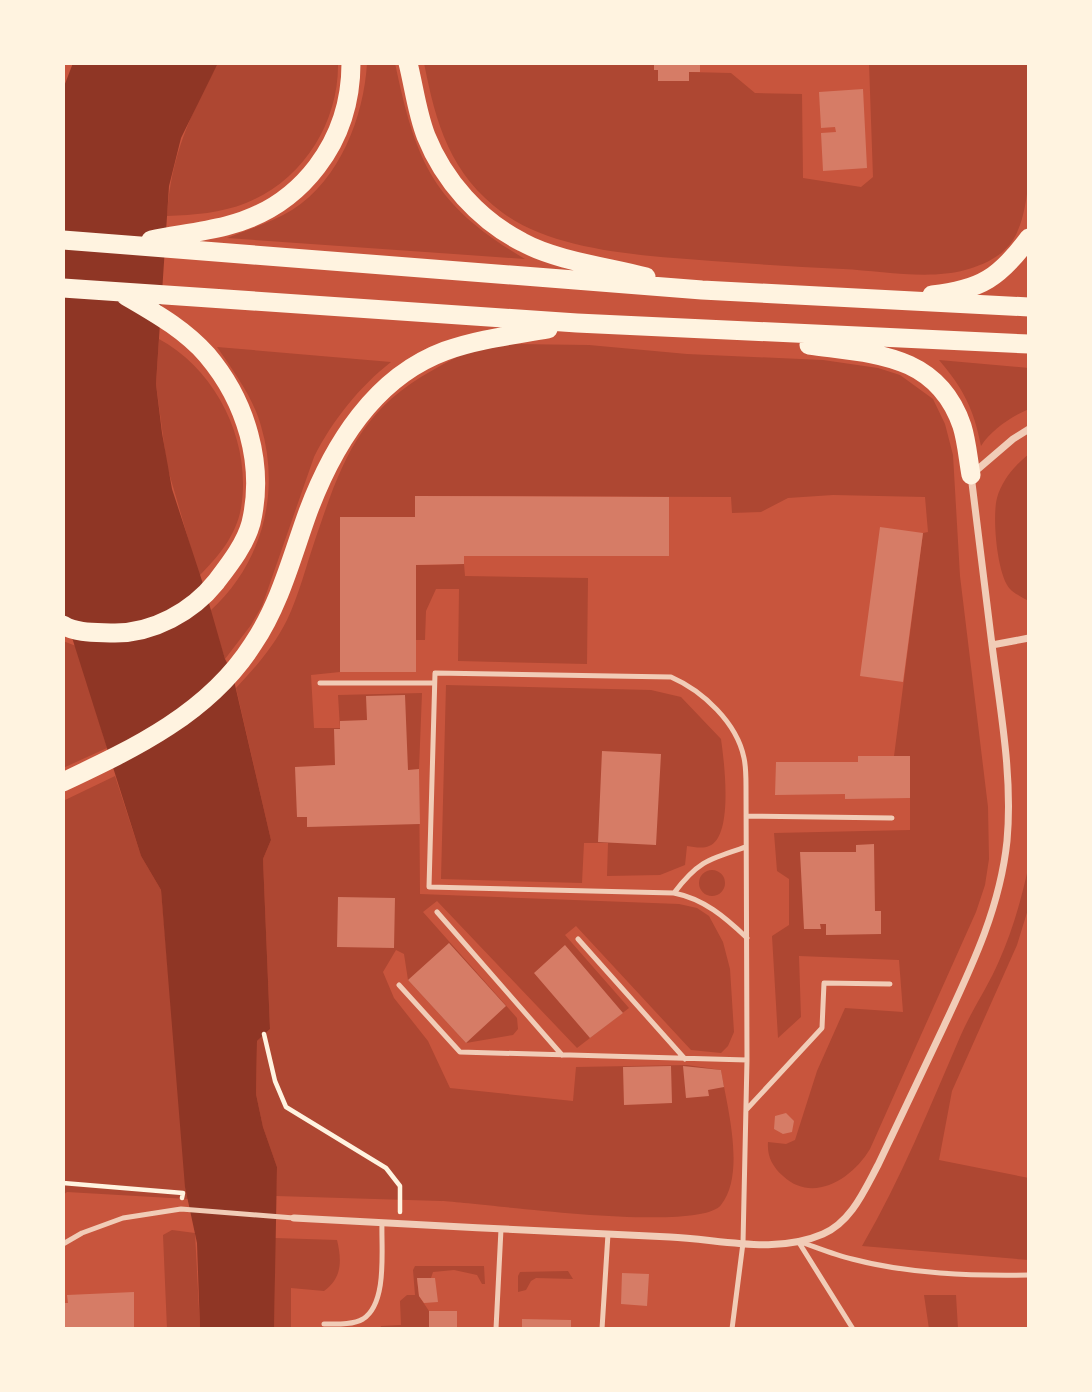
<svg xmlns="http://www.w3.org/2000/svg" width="1092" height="1392" viewBox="0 0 1092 1392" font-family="Bitter,serif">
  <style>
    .green { fill: #ae4732 }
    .water { fill: #8f3625 }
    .building { fill: #d67c66 }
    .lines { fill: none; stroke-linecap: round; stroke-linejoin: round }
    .path { stroke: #fff3e0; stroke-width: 4.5 }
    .service { stroke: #f1ccb7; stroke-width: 5 }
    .minor { stroke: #f1ccb7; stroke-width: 7 }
    .trunk { stroke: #fff3e0; stroke-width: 19 }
  </style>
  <rect width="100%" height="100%" fill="#c8553d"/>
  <!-- green -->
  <path class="green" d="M 218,63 L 338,63 C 339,123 302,181 246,203 C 221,213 194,215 167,216 C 171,155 190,116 218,63 Z
    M 367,63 L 395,63 C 416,164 434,205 525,259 L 227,238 C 249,229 273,222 292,210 C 340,180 364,116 367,63 Z
    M 424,63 L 654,63 L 654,70 L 658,70 L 659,81 L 689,81 L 689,72 L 731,73 L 755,93 L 802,94 L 803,178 L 861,187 L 873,177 L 869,63 L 1029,63 C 1029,108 1037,203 1013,240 C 1002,257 983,265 965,270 C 930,280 880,271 843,269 C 799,267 756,264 712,261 C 648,256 556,252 503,213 C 450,174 436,124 424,63 Z
    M 159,339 C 217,370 252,443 241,508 C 236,536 218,557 199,576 L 167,466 L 156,384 Z
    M 513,344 L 589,345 L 687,354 L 823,360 L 878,368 L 900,375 L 933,399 L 945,424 L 953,455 L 960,576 L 988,807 L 989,859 L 985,885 L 976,912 L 870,1149 C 852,1179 813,1204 783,1176 C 772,1166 767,1156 768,1142 L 786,1144 L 795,1140 L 817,1071 L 845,1008 L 903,1012 L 899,960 L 799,956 L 801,1017 L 778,1038 L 772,936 L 789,925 L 789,879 L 777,871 L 774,833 L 910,830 L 910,756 L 894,756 L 923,533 L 928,532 L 925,497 L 833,495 L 788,498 L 761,512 L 732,513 L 731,497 L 416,496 L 415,517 L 340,518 L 340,672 L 311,675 L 314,728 L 340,728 L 338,695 L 422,693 L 419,769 L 420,894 L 679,904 L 697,908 L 709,916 L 723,942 L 730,969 L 734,1032 L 728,1046 L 721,1053 L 691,1050 L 576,926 L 565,935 L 629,1008 L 577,1048 L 437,901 L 423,912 L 517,1018 L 518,1029 L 513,1035 L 466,1043 L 408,980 L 404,954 L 396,950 L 383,972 L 394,998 L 428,1041 L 450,1088 L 573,1101 L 576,1067 L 687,1065 L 721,1070 C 727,1107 746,1173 721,1205 C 697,1234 485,1203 441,1201 C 386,1199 331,1198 276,1196 L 277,1167 L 263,1127 L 256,1094 L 257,1041 L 270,1029 L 263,859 L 271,840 L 236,688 C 255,668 274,646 287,620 C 299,595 306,566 315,540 C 341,464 358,411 433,370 C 445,363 458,356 471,351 C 484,347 500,347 513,344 Z
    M 217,347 L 391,362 C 360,386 332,421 314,457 L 262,606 L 251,625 L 225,659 L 210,611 C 262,564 281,493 261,426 C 253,397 234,372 217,347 Z
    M 939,360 L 1029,368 L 1029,409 C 1012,416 991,430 981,446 C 974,409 963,388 939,360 Z
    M 1029,454 L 1029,601 C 1023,598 1015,594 1010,589 C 997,575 992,517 997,498 C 1002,480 1015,465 1029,454 Z
    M 464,564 L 465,576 L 588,578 L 587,664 L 458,661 L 459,589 L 436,589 L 426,611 L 425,640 L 416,640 L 416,565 Z
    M 63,641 L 76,646 L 107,748 L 63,768 Z
    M 446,685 L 651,690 L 681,697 L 721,739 C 724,760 734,837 709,846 C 703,849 694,847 687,846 L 685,865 L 660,875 L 607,876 L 608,843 L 584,843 L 582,883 L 441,879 Z
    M 115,776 L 141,856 L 161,890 L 188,1199 L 67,1192 L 63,1195 L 63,801 Z
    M 1029,864 L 1029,906 L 1017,945 L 952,1091 L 939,1160 L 1029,1178 L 1029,1260 L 862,1246 C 901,1179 929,1109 960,1037 C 971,1011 988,987 999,961 C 1013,930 1022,897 1029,864 Z
    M699 883a13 13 0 1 1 26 0a13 13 0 1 1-26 0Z
    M 172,1230 L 195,1233 L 200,1329 L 167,1329 L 163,1235 Z
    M 275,1238 L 337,1240 C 342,1261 342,1278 324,1291 L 291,1288 L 291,1329 L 274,1329 Z
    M 415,1266 L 484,1266 L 485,1284 L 482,1284 L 477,1275 L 454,1270 L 433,1272 L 431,1278 L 417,1279 L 419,1296 L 429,1311 L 429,1329 L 380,1329 L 381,1326 L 401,1325 L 400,1301 L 407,1295 L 415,1295 L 413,1270 Z
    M 568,1271 L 573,1279 L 536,1278 L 531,1281 L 526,1290 L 518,1292 L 518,1276 L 520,1272 Z
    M 924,1295 L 956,1295 L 958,1329 L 929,1329 Z"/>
  <!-- water -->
  <path class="water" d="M 73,63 L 218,63 L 181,138 L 169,186 L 156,384 L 162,433 L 172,489 L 206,593 L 225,659 L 232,672 L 271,840 L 263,859 L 270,1029 L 257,1041 L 256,1094 L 263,1127 L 277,1167 L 274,1329 L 200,1329 L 197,1243 L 185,1187 L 161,890 L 141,856 L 63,609 L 63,89 Z"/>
  <!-- building -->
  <path class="building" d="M 654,63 L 700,63 L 700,72 L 689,72 L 689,81 L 658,81 L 658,70 L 654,70 Z
    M 863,89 L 867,168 L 823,171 L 821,133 L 836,132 L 835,127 L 821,128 L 819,92 Z
    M 415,496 L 669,497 L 669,556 L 464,556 L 464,564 L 416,565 L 416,672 L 340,672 L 340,517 L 415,517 Z
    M 880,527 L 923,533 L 903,682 L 860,676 Z
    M 405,695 L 408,770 L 419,769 L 420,824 L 307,827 L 307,817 L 297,817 L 295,767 L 335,765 L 334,729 L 340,729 L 340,721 L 367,720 L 366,696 Z
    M 602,751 L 661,754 L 656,845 L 598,842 Z
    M 858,756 L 910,756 L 910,798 L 845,799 L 845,794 L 775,795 L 776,762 L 858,762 Z
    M 874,844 L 875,911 L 881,911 L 881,934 L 826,935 L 826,924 L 820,924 L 821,929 L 804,929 L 800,852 L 856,852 L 856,845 Z
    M 338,897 L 395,898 L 394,948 L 337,947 Z
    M 449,943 L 506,1006 L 466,1043 L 408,980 Z
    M 565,945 L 623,1013 L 590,1038 L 534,973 Z
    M 671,1066 L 672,1103 L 624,1105 L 623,1067 Z
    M 683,1066 L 721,1070 L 724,1087 L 708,1090 L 709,1096 L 686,1098 Z
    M 786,1113 L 794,1121 L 792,1132 L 783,1134 L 774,1129 L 775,1116 Z
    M 622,1273 L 649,1274 L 647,1306 L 621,1304 Z
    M 417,1278 L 435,1278 L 438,1302 L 424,1303 L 419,1296 Z
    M 134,1292 L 134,1329 L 63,1329 L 63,1303 L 68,1303 L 67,1295 Z
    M 429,1311 L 457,1311 L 457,1329 L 429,1329 Z
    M 522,1319 L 571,1320 L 571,1329 L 522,1329 Z"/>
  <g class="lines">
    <!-- path -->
    <path class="path" d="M 264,1034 L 275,1081 L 286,1107 L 386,1168 L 400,1186 L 400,1212
      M 63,1183 L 183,1193 L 182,1198"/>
    <!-- service -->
    <path class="service" d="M 320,683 L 434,683
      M 746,816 L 892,818
      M 674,893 C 698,861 709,859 746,847
      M 437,912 L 562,1055
      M 578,939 L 685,1059
      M 399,985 L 460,1052 L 747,1060
      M 747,1109 L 822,1028 L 824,983 L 890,984
      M 798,1241 L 853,1329
      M 801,1242 C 818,1248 835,1255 852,1259 C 909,1274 971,1276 1029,1275
      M 63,1244 L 82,1233 L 123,1218 L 181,1209 L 294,1218
      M 324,1324 C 336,1324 353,1325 363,1319 C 388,1303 381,1248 382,1223
      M 496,1329 L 501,1229
      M 602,1329 L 608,1234
      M 732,1329 L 743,1243 L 747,1060 L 746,786 C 746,777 746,767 744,758 C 737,723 703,691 671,677 L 435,673 L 429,887 L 674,893 C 704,899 725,917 747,938"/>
    <!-- minor -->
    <path class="minor" d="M 1029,429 L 1013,439 L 971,475 L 992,645 L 1029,638
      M 294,1218 C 419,1225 545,1231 670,1237 C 720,1239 775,1255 823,1234 C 851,1222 864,1191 878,1165 C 900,1119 922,1072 944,1026 C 972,966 1000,908 1007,841 C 1013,776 1000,709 992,645"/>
    <!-- trunk -->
    <path class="trunk" d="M 408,63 C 414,87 417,113 426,136 C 444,181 479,220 522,242 C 557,261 608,267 646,277
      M 63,240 L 702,290 L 1029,307
      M 151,240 C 176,235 202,232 226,226 C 302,207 351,141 351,63
      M 63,288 L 577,323 L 1029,344
      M 932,295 C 981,290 1000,277 1029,238
      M 809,345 C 873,354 937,353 962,426 C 967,442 968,459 971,475
      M 63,625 C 77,634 99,632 115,633 C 153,633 192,612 216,582 C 229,565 245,545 251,523 C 265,464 246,401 207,355 C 184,329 155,313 126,296
      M 63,782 C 135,748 209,713 253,644 C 280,604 292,556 308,512 C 333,445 375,377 445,351 C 478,339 514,335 548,329"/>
  </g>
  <!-- border -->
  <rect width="1092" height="1392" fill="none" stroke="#fff3e0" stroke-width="130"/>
</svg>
